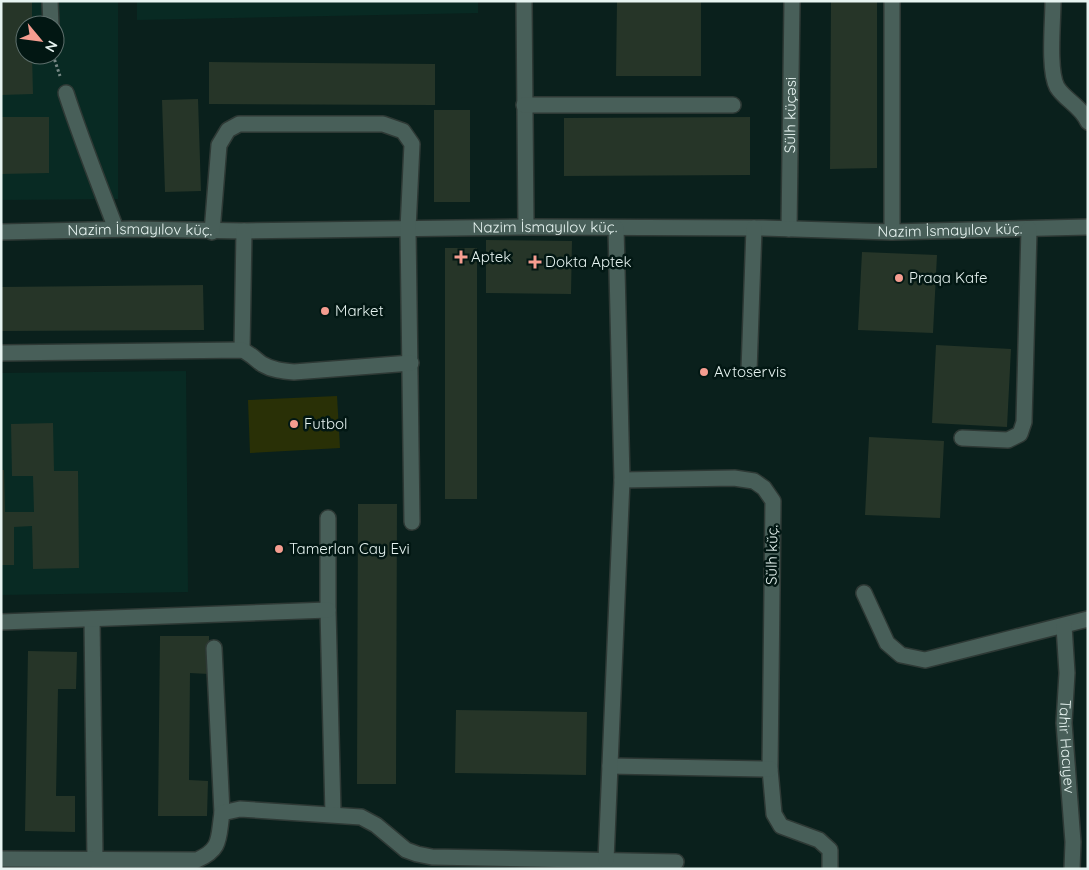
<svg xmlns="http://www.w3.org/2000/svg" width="1089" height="870" viewBox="0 0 1089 870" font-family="Quicksand,sans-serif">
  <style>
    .built { fill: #082a23; fill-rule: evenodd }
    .green { fill: #293006 }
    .building { fill: #263528 }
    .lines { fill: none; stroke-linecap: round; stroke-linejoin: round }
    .minor-casing { stroke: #2e3935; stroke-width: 18 }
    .path { stroke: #788986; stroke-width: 3; stroke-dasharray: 2.5 2.5; stroke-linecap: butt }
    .minor { stroke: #485f59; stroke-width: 15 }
    .poi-dot { fill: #f59d90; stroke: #021713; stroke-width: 2 }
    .labels { text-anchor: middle; stroke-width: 5; stroke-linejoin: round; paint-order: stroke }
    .street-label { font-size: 15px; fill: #e7f4f1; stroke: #021713 }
    .poi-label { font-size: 15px; fill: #e7f4f1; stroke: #021713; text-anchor: start }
  </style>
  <rect width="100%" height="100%" fill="#0a201c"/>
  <!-- built -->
  <path class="built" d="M 1,1 L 118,1 L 118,199 L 1,200 ZM 25,25 L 55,25 L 55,55 L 25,55 Z
    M 137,1 L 478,1 L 478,13 L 137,20 Z
    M 186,371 L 188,592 L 1,595 L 1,373 Z"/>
  <!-- green -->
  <path class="green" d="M 337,396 L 340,448 L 250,453 L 248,400 Z"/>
  <!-- building -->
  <path class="building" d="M 1,1 L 32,1 L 32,25 L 25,25 L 25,55 L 32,55 L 33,94 L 1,95 Z
    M 617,1 L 701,1 L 701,76 L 616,76 Z
    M 831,1 L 877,1 L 877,168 L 830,169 Z
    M 209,62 L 435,64 L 435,105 L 209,104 Z
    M 198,99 L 201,191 L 165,192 L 162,100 Z
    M 434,110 L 470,110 L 470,202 L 434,202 Z
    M 1,117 L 49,117 L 49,173 L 1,174 Z
    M 750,117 L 750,175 L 564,176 L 564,118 Z
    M 486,240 L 572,241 L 571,294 L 486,293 Z
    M 445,248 L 477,248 L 477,499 L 445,499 Z
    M 862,252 L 937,255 L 933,333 L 858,330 Z
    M 203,285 L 204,330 L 1,331 L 1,287 Z
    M 936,345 L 1011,349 L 1007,427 L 932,423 Z
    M 53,423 L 54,471 L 78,471 L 79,568 L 33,569 L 32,526 L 14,527 L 14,565 L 1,565 L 1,470 L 4,470 L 5,512 L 34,512 L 33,476 L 12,476 L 11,424 Z
    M 869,437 L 944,441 L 940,518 L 865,515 Z
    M 358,504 L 397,504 L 396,784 L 357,784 Z
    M 160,636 L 209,636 L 209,674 L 190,673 L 189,780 L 208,781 L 207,816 L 158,816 Z
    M 28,651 L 77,652 L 76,689 L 58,689 L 56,796 L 75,796 L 75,832 L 25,831 Z
    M 456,710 L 587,712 L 586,775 L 455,773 Z"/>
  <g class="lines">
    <!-- minor casing -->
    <g class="minor-casing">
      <g id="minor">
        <path d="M 50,1 L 51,25"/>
        <path d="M 524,1 L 526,227"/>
        <path d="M 1053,1 C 1053,22 1048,70 1057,87 C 1065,100 1081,106 1088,122"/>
        <path d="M 66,93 C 81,139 99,184 116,229"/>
        <path d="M 524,105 L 733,105"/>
        <path id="s1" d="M 789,229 L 792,1"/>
        <path id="s2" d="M 1,232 L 133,229 L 244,231 L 526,227 L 763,228 L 892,232 L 1088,227"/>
        <path d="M 212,232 L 219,145 L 228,130 L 239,124 L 383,124 L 403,131 L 412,144 L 408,229 L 412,522"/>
        <path d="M 892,232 L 892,1"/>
        <path d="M 242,350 L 244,231"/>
        <path d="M 1,353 L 242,350 C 251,354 255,359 262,364 C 272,370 283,371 294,372 L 411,363"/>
        <path d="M 749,371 L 754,228"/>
        <path d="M 962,438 L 1008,440 L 1020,434 L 1024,422 L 1029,229"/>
        <path d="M 622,480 L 734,478 L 754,481 L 764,488 L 773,501 L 770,769 L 774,814 L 781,826 L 819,840 L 830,850 L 830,869"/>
        <path d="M 328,518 L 328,610 L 333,814"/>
        <path d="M 864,593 L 887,643 L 901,655 L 925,660 L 1088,619"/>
        <path d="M 92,619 L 95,859"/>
        <path d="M 1,622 L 328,610"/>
        <path id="s3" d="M 1064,626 L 1067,673 L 1064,723 L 1073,842 L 1072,869"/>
        <path d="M 214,648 L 222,813"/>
        <path d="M 610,766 L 770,769"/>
        <path d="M 1,859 L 197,860 C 222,849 218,838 222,813 L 240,809 L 361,817 L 376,825 L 406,850 L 417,854 L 432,857 L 676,862"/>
        <path d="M 606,860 L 622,480 L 616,228"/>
      </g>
    </g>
    <!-- path -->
    <path class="path" d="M 53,55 L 60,76"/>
    <!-- minor -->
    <use href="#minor" class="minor"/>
  </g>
  <!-- markers -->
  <g class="poi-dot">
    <path d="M458.5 249.5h5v5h5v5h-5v5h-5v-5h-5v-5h5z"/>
    <path d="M532.5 254.5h5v5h5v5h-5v5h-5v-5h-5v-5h5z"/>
    <circle cx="899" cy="278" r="5"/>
    <circle cx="325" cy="311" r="5"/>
    <circle cx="704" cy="372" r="5"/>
    <circle cx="294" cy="424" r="5"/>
    <circle cx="279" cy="549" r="5"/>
  </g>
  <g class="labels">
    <!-- street labels -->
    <g class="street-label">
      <text dy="5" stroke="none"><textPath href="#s1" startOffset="114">Sülh küçəsi</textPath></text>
      <text dy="5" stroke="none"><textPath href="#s2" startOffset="544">Nazim İsmayılov küç.</textPath></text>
      <text dy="5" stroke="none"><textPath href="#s2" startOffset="949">Nazim İsmayılov küç.</textPath></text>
      <text dy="5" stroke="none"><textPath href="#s2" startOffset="139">Nazim İsmayılov küç.</textPath></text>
      <text transform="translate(772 555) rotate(-89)" y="5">Sülh küç.</text>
      <text dy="5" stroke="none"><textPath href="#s3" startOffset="121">Tahir Hacıyev</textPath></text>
    </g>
    <!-- poi labels -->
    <g class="poi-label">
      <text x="471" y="262">Aptek</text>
      <text x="545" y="267">Dokta Aptek</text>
      <text x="909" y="283">Praqa Kafe</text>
      <text x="335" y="316">Market</text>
      <text x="714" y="377">Avtoservis</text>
      <text x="304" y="429">Futbol</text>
      <text x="289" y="554">Tamerlan Cay Evi</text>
    </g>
  </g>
  <!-- border -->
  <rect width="1089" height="870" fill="none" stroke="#e7f4f1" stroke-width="5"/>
  <!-- north arrow -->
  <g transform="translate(40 40) rotate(119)"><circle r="24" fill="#021713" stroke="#5e6f6c"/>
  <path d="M0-4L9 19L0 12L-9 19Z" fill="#f59d90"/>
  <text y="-8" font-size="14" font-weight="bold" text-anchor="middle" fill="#e7f4f1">N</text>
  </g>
</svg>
